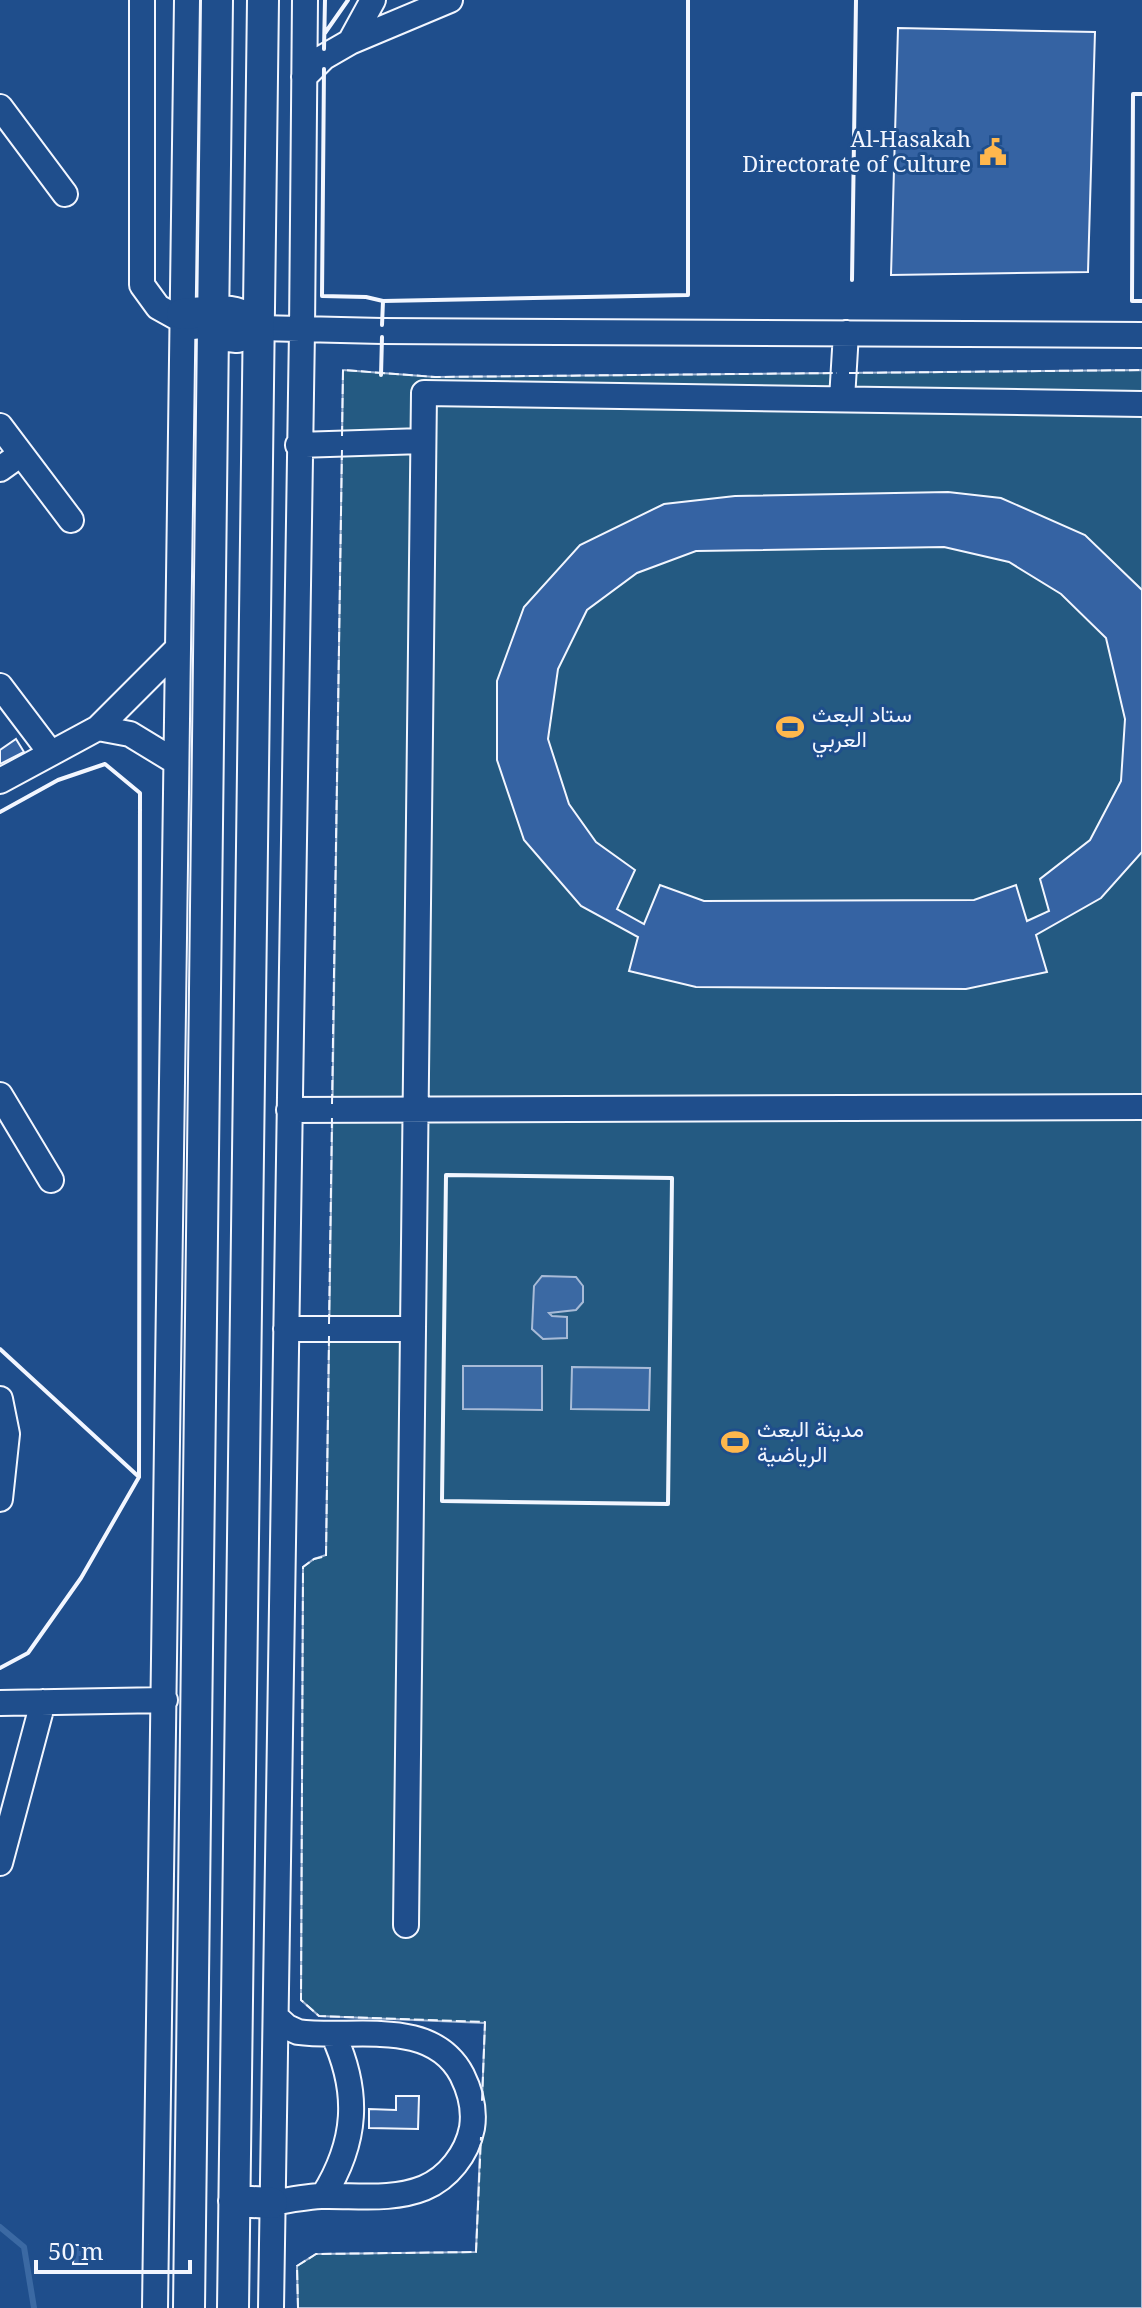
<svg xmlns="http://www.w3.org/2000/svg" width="1142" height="2308" viewBox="0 0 1142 2308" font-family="'Noto Serif',Vazirmatn,serif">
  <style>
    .green { fill: #245a82; stroke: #a8bbd7; stroke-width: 2 }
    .water { fill: #3b69a3; stroke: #a8bbd7; stroke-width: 2 }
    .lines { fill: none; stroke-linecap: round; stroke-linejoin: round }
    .stream { stroke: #3b69a3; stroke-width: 6 }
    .building { fill: #3563a3; stroke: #f2f6ff; stroke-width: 2; fill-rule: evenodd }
    .minor-casing { stroke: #f2f6ff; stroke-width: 28 }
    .major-casing { stroke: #f2f6ff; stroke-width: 34 }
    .minor { stroke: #1f4e8c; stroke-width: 24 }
    .major { stroke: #1f4e8c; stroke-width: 30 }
    .fence { stroke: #f2f6ff; stroke-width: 2; stroke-dasharray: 10 4; stroke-linecap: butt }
    .wall { stroke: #f2f6ff; stroke-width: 4 }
    .labels { text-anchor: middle; stroke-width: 6; stroke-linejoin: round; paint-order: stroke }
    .poi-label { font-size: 22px; fill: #f2f6ff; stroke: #1f4e8c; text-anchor: start }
  </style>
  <rect width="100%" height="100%" fill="#1f4e8c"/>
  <!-- green -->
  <path class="green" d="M 343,370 L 435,377 L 1142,370 L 1142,2308 L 298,2308 L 297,2266 L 316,2254 L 476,2252 L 485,2023 L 319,2016 L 301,2000 L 303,1567 L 314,1559 L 326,1555 Z"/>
  <!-- water -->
  <path class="water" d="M 542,1276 L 576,1277 L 583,1286 L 583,1302 L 576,1310 L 549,1313 L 552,1316 L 567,1317 L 567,1338 L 543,1339 L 532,1329 L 534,1286 Z
    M 463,1366 L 542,1366 L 542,1410 L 463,1409 Z
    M 572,1367 L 650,1368 L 649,1410 L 571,1409 Z"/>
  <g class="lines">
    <!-- stream -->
    <path class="stream" d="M 0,2227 L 24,2247 L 34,2308"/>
  </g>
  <!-- building -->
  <path class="building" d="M 898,28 L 1095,32 L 1088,272 L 891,275 Z
    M 948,492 L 1001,498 L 1085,535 L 1142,590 L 1142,852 L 1101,898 L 1036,935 L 1047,972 L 966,989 L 696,987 L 629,971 L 638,937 L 581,906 L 524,840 L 497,760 L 497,681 L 524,607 L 580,545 L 664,504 L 735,496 ZM 944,547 L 1009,562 L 1061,594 L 1106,638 L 1125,719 L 1121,781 L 1090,840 L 1040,879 L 1049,911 L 1027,921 L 1016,885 L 974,900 L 704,901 L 660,885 L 644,924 L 617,909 L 635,870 L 596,842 L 569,804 L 548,739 L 558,669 L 587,610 L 637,573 L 696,551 Z
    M 16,739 L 24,752 L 0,764 L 0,750 Z
    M 396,2096 L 419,2096 L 418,2129 L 369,2128 L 369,2109 L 396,2110 Z
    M 74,2245 L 88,2245 L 87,2264 L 73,2264 Z"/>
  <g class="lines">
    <!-- minor casing -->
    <g class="minor-casing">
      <path id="minor" d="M 142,0 L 142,285 L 158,307 L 194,327
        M 350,42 L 450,0
        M 304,77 L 324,57 L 350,42 L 373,0
        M 0,107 L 65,194
        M 259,328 L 382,331 L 1142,335
        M 842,399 L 846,333
        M 0,426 L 71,520
        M 298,445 L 423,441
        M 0,469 L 21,454
        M 0,686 L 50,752
        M 176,762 L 130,734 L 98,728 L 178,648
        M 0,781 L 98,728
        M 0,1095 L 51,1180
        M 289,1110 L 1142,1107
        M 286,1329 L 413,1329
        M 0,1399 L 7,1434 L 0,1499
        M 0,1703 L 165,1700
        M 0,1863 L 43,1702
        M 406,1925 L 424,393 L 1142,404
        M 323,2196 C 357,2142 360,2092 333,2034
        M 272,2203 C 288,2200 304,2197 321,2196 C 355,2195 392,2201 424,2188 C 448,2178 467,2154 472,2128 C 475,2109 470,2091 462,2075 C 431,2016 351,2040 298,2032 L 287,2027 L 276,2017
        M 155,2308 L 187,0
        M 271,2308 L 302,330 L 305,0"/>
    </g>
    <!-- major casing -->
    <g class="major-casing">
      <path id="major" d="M 182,314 C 210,312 239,304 259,328 L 237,337 L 212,334
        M 234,2201 L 272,2203
        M 189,2308 L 217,0
        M 233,2308 L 263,0"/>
    </g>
    <!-- minor -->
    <use href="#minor" class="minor"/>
    <!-- major -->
    <use href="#major" class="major"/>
    <!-- fence -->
    <path class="fence" d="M 849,373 L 1142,370
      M 342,436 L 343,370 L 435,377 L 837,373
      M 332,1104 L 342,448
      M 329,1324 L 332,1116
      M 329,1336 L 326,1556 L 314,1559 L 303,1567 L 301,2000 L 319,2016 L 485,2022 L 482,2101
      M 298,2308 L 297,2266 L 316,2254 L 476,2252 L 481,2137"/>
    <!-- wall -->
    <path class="wall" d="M 325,33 L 348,0
      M 324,49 L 325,0
      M 324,69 L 322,296 L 366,297 L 383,301 L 688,295 L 688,0
      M 1142,94 L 1133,94 L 1132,301 L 1142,301
      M 852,280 L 856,0
      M 382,325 L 383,301
      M 381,375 L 382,337
      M 0,812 L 58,780 L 105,764 L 140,793 L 139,1477 L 81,1578 L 28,1653 L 0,1668
      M 446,1175 L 672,1178 L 668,1504 L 442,1501 Z
      M 0,1349 L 139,1477"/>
  </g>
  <!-- icons -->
  <defs>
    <g id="civic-bare" transform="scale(2.16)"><path d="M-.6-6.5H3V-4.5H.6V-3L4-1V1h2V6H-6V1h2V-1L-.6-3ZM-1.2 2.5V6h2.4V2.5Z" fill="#ffb74d" stroke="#1f4e8c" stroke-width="2.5" paint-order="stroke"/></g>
    <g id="stadium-bare" transform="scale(2.16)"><path d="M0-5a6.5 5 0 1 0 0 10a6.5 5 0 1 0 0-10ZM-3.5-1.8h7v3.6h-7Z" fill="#ffb74d" stroke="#1f4e8c" stroke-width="2.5" paint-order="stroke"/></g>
  </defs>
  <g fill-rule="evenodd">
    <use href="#civic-bare" x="993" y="152"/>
    <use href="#stadium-bare" x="790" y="727"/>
    <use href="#stadium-bare" x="735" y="1442"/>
  </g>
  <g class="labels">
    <!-- poi labels -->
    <g class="poi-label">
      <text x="971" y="147" text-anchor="end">Al-Hasakah<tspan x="971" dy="25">Directorate of Culture</tspan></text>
      <text x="812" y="722">ستاد البعث<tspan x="812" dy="25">العربي</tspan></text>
      <text x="757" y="1437">مدينة البعث<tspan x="757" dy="25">الرياضية</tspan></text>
    </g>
  </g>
  <!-- scale -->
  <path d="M36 2260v12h154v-12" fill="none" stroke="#f2f6ff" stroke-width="4"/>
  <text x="48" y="2260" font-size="24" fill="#f2f6ff" stroke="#1f4e8c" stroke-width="6" paint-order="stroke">50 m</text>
</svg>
